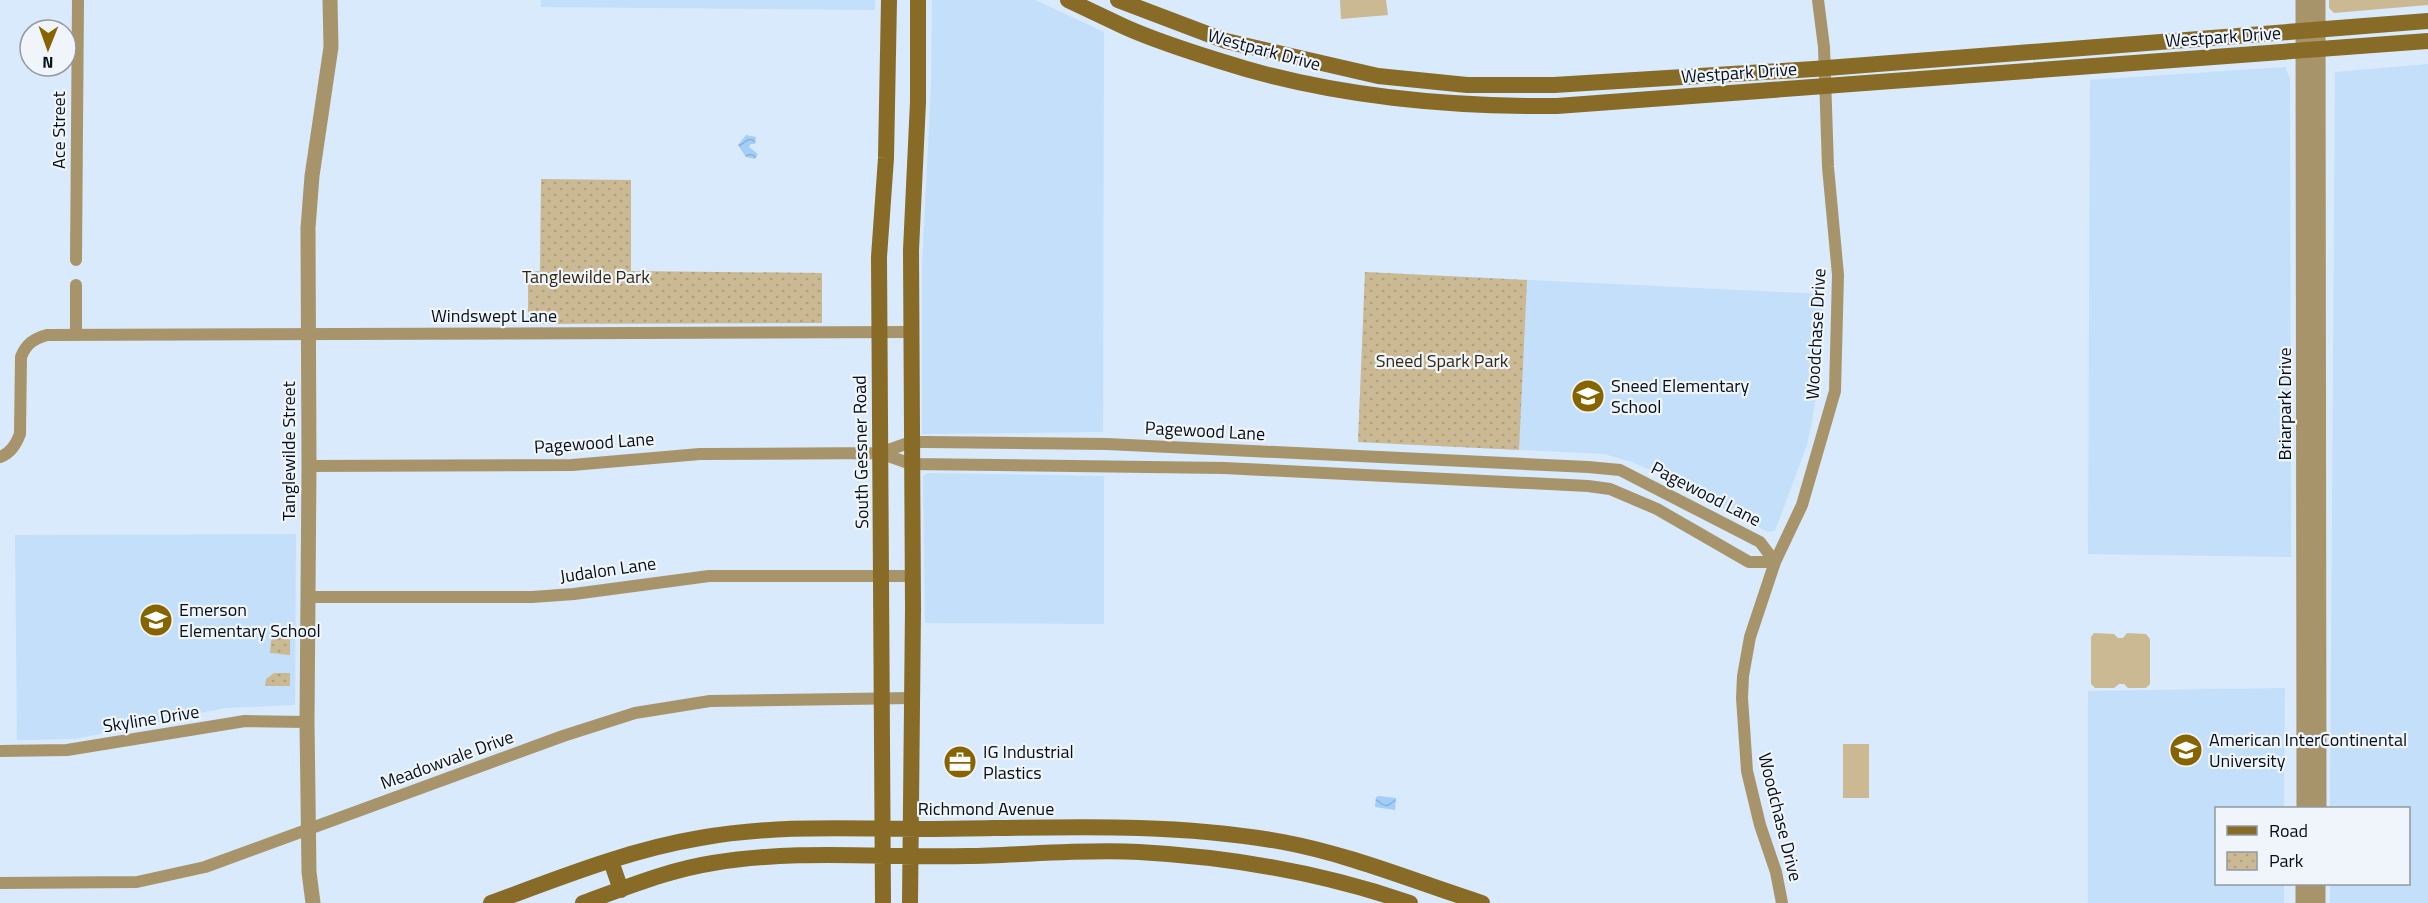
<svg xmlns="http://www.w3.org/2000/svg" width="2428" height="903" viewBox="0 0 2428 903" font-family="'Titillium Web',sans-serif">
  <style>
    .built { fill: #c3dffa }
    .grass { fill: #cbb994 }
    .park { fill: url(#park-dots) }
    .water { fill: url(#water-waves) }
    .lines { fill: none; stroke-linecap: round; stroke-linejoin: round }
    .minor { stroke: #a8946b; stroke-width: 12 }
    .tertiary { stroke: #a8946b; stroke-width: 15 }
    .secondary { stroke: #886b27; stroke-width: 16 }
    .labels { text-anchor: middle; stroke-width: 4.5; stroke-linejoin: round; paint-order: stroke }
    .street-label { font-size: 18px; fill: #060f18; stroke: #f0f5fb }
    .park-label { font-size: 18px; fill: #33280f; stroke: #f0f5fb }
    .poi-label { font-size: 18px; fill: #060f18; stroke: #f0f5fb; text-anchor: start }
  </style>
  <defs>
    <pattern id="park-dots" width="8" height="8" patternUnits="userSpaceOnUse" patternTransform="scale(1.5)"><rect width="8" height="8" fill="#cbb994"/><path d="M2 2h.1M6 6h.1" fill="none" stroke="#ad9e7f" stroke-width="1.8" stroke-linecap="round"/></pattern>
    <pattern id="water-waves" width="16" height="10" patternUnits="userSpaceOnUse" patternTransform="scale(1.5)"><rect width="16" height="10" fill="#a2cef9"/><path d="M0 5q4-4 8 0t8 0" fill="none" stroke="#8ab0d5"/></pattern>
  </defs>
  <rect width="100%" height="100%" fill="#d8eafb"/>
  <!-- built -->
  <path class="built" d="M 541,0 L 875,0 L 875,10 L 541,7 Z
    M 932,0 L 1035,0 L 1104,32 L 1103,432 L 922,434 L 922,266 L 931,87 Z
    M 2428,64 L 2428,903 L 2330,903 L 2330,884 L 2408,884 L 2408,808 L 2330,808 L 2335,72 Z
    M 2285,67 L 2290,79 L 2291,557 L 2088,554 L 2090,80 Z
    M 1365,272 L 1823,294 L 1821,365 L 1811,427 L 1807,445 L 1775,531 L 1768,532 L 1655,472 L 1632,462 L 1604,454 L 1358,442 Z
    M 928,473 L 1104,476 L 1104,624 L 925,623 L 923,476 Z
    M 296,534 L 295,705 L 225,708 L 75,739 L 17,740 L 15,535 Z
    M 2285,688 L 2284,808 L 2216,808 L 2216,884 L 2284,884 L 2284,903 L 2088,903 L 2088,691 Z"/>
  <!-- grass -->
  <path class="grass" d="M 1340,0 L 1386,0 L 1388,15 L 1341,19 Z
    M 2329,0 L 2428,0 L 2428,5 L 2334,13 L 2329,8 Z
    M 2094,633 L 2114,634 L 2118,638 L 2123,638 L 2127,633 L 2146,634 L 2150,639 L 2150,684 L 2146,688 L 2128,688 L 2124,684 L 2119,684 L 2114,688 L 2095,688 L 2091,684 L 2091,637 Z
    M 1843,744 L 1869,744 L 1869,798 L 1843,798 Z"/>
  <!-- park -->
  <path class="park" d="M 541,179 L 631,180 L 631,271 L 822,273 L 822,323 L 528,324 L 528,272 L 540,271 Z
    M 1365,272 L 1527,280 L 1519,450 L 1358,442 Z
    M 274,637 L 290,637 L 290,655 L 270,653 L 271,641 Z
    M 274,673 L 290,673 L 290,686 L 265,686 L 266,679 Z"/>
  <!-- water -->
  <path class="water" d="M 746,135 L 756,137 L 755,144 L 751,144 L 749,147 L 758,154 L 755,159 L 746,157 L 738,145 Z
    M 1379,796 L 1396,798 L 1395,810 L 1375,807 L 1376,797 Z"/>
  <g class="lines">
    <!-- minor -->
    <path class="minor" d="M 76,260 L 78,0
      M 76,285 L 76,334
      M 880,453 L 911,464 L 1224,468 L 1588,486 L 1610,489 L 1657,509 L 1749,562 L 1775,562
      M 0,457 C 11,453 16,444 20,434 L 21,357 C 26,344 33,339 47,335 L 911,332
      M 309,466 L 572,465 L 700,454 L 880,453 L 911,442 L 926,442 L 1107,444 L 1588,467 L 1620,470 L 1760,542 L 1775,562
      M 309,597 L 532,597 L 574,594 L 709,576 L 913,576
      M 0,751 L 67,750 L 245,721 L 307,722
      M 0,883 L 137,882 L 205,867 L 563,736 L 635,713 L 710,701 L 912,698
      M 1782,903 L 1776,872 L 1760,825 L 1747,771 L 1742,698 L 1743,676 L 1750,637 L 1775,562 L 1802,505 L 1835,391 L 1838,275 L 1828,167 L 1824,47 L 1818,0"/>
    <!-- tertiary -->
    <path class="tertiary" d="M 2303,0 L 2304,808
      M 2318,0 L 2319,808
      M 313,903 L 309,872 L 307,722 L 309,466 L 308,228 L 312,176 L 331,47 L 330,0
      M 2303,903 L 2303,884
      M 2318,903 L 2318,884"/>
    <!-- secondary -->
    <path class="secondary" d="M 1068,0 C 1087,9 1106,18 1125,27 C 1156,41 1188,51 1220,61 C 1328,96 1443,107 1557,106 L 2428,41
      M 1118,0 L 1226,41 L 1378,76 L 1467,85 L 1554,85 L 1814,69 L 2428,21
      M 611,861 L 621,890
      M 491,903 C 559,878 628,850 700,838 C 777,824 855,829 933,829 C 1049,828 1168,821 1283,842 C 1352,855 1416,882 1482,903
      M 583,903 C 625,888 668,870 713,863 C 796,849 883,858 967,856 C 1024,855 1082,849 1139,852 C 1231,857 1323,873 1410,903
      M 883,903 L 879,257 L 886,158 L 889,0
      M 910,903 L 913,608 L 911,250 L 918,102 L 918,0"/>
  </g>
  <!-- icons -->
  <defs>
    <g id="school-disc" transform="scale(1.725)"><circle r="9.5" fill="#876400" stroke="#f0f5fb"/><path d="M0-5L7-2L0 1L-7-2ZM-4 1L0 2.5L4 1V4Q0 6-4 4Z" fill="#fff"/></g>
    <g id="university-disc" transform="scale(1.725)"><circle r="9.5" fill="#876400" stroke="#f0f5fb"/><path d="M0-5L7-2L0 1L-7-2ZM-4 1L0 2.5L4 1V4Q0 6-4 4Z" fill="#fff"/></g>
    <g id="office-disc" transform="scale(1.725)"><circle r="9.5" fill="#876400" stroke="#f0f5fb"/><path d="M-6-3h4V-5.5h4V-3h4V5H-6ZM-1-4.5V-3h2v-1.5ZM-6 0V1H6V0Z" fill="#fff"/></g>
  </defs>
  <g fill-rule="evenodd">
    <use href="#school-disc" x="1588" y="396"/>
    <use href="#school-disc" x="156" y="620"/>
    <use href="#university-disc" x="2186" y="750"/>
    <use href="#office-disc" x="960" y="762"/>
  </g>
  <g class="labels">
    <!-- street labels -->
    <g class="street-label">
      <text transform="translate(2223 37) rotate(-4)" y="6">Westpark Drive</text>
      <text transform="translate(1264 50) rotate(15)" y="6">Westpark Drive</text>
      <text transform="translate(1739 73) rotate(-4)" y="6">Westpark Drive</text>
      <text transform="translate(59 130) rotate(-90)" y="6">Ace Street</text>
      <text x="494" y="322">Windswept Lane</text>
      <text transform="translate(1816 334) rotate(-87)" y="6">Woodchase Drive</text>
      <text transform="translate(2285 404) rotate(-90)" y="6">Briarpark Drive</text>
      <text transform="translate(1205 431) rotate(3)" y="6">Pagewood Lane</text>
      <text transform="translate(594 443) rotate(-4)" y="6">Pagewood Lane</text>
      <text transform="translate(289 451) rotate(-90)" y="6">Tanglewilde Street</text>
      <text transform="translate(861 452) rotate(-91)" y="6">South Gessner Road</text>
      <text transform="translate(1706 494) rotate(27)" y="6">Pagewood Lane</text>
      <text transform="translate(608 570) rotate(-8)" y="6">Judalon Lane</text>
      <text transform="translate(151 719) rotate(-9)" y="6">Skyline Drive</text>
      <text transform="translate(447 760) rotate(-20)" y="6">Meadowvale Drive</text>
      <text x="986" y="815">Richmond Avenue</text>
      <text transform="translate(1780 817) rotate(76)" y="6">Woodchase Drive</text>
    </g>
    <!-- park labels -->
    <g class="park-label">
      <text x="586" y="283">Tanglewilde Park</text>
      <text x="1442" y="367">Sneed Spark Park</text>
    </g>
    <!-- poi labels -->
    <g class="poi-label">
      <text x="1611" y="392">Sneed Elementary<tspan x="1611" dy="21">School</tspan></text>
      <text x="179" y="616">Emerson<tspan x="179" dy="21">Elementary School</tspan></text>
      <text x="2209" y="746">American InterContinental<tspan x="2209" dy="21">University</tspan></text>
      <text x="983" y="758">IG Industrial<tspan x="983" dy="21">Plastics</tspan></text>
    </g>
  </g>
  <!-- legend -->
  <rect x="2215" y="807" width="195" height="78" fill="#f0f5fb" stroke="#9299a0" stroke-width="1.5"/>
  <rect x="2227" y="826" width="30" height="9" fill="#886b27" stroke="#9299a0" stroke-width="1.5"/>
  <text x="2269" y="837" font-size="18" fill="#060f18">Road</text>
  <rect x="2227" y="852" width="30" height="18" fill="url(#park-dots)" stroke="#9299a0" stroke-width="1.5"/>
  <text x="2269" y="867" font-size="18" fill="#060f18">Park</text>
  <!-- north arrow -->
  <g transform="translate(48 48) rotate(181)"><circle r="28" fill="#f0f5fb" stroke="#9299a0" stroke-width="1.5"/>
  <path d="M0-4.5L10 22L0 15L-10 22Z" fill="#876400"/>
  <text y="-9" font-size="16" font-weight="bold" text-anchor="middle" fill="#060f18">N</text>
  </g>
</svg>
